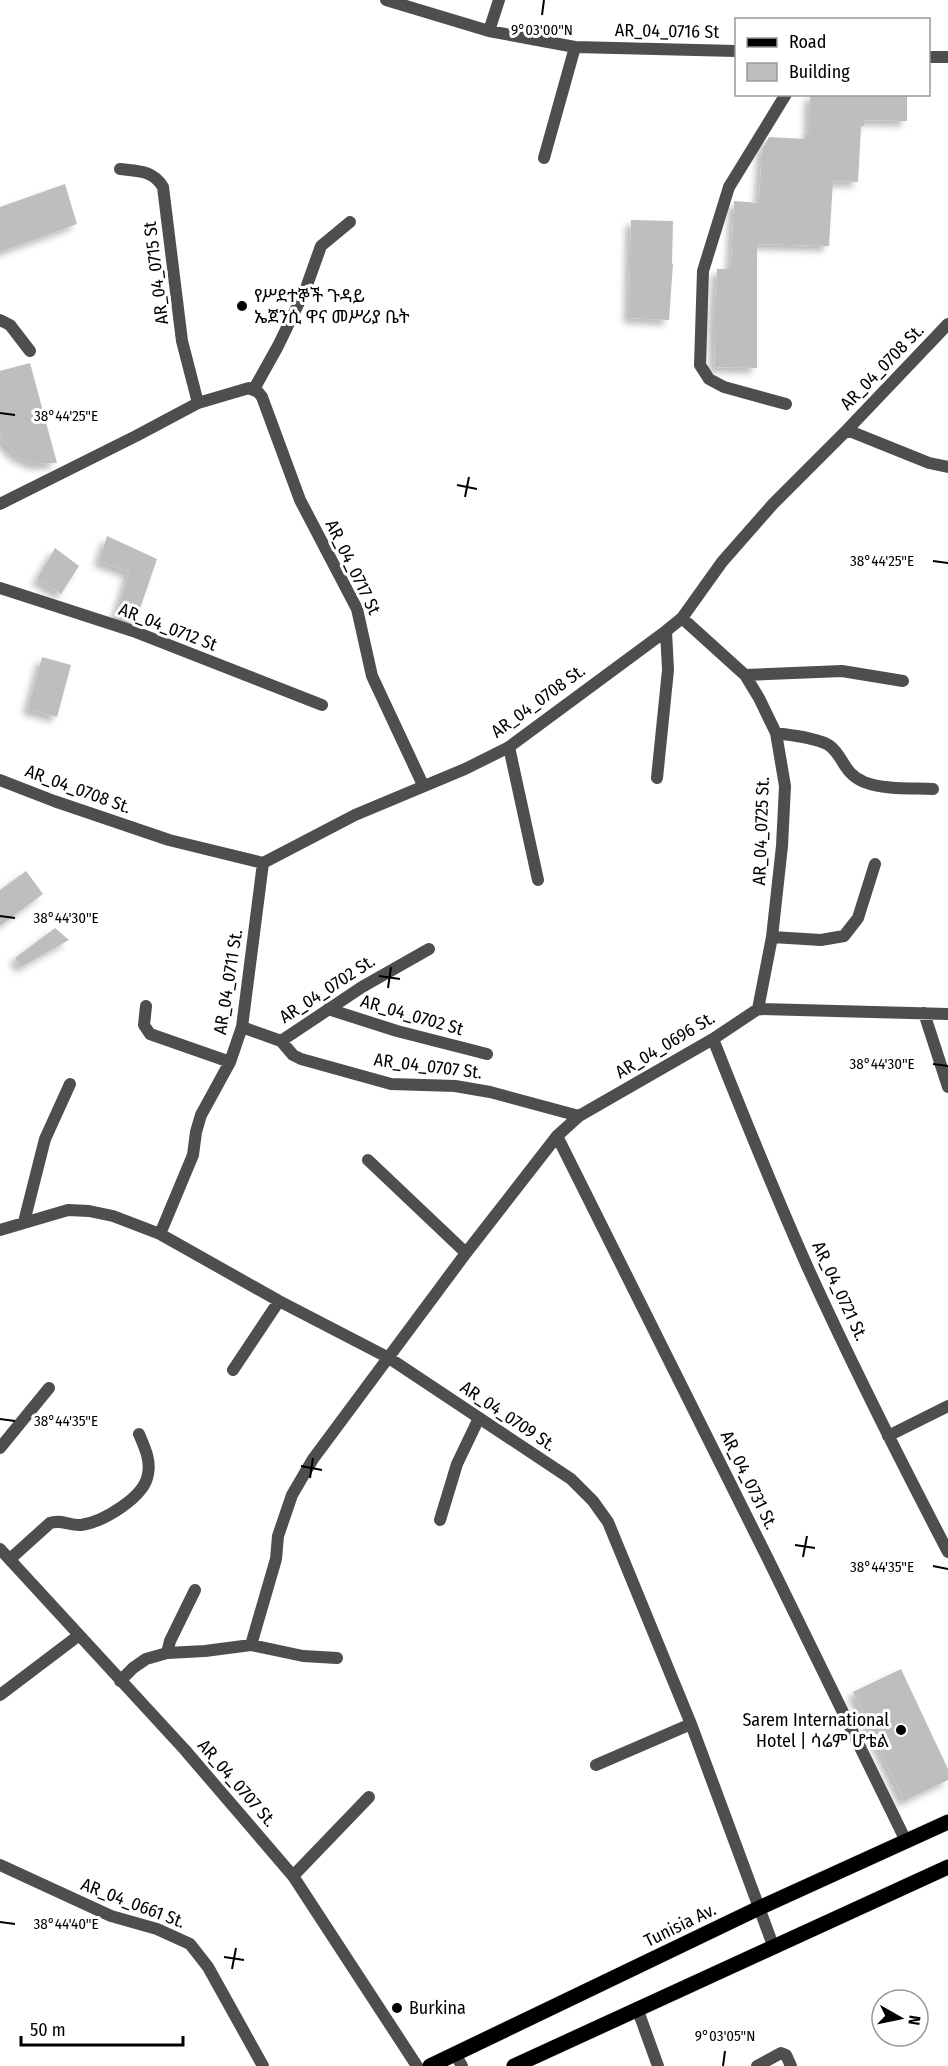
<svg xmlns="http://www.w3.org/2000/svg" width="948" height="2066" viewBox="0 0 948 2066" font-family="'Fira Sans Condensed','Noto Sans Ethiopic',sans-serif">
  <style>
    .building { fill: #bebebe; filter: url(#shadow) }
    .lines { fill: none; stroke-linecap: round; stroke-linejoin: round }
    .primary-casing { stroke: #dbdbdb; stroke-width: 16 }
    .service { stroke: #4e4e4e; stroke-width: 12 }
    .minor { stroke: #4e4e4e; stroke-width: 12 }
    .tertiary { stroke: #4e4e4e; stroke-width: 12 }
    .primary { stroke: #000; stroke-width: 15 }
    .ticks { fill: none; stroke: #000; stroke-width: 2 }
    .poi-dot { fill: #000; stroke: #fff; stroke-width: 2 }
    .labels { text-anchor: middle; stroke-width: 6; stroke-linejoin: round; paint-order: stroke }
    .street-label { font-size: 18px; fill: #000; stroke: #fff }
    .poi-label { font-size: 18px; fill: #000; stroke: #fff; text-anchor: start }
    .ticks-label { font-size: 15px; text-anchor: middle; fill: #000; stroke: #fff; stroke-width: 6; stroke-linejoin: round; paint-order: stroke }
  </style>
  <defs>
    <filter id="shadow"><feDropShadow dx="-5.5" dy="5.5" stdDeviation="3" flood-color="#0004"/></filter>
  </defs>
  <rect width="100%" height="100%" fill="#fff"/>
  <!-- building -->
  <path class="building" d="M 810,94 L 907,94 L 907,121 L 864,120 L 864,126 L 861,126 L 858,182 L 833,181 L 829,246 L 757,244 L 757,368 L 715,367 L 714,324 L 717,269 L 731,269 L 734,201 L 759,203 L 762,149 L 769,137 L 805,139 L 805,133 L 809,134 Z
    M 65,184 L 77,224 L 0,252 L 0,207 Z
    M 631,220 L 673,221 L 672,264 L 673,264 L 669,320 L 629,318 Z
    M 30,363 L 57,463 L 35,464 L 17,456 L 3,442 L 0,430 L 0,371 Z
    M 107,536 L 157,559 L 135,623 L 116,616 L 129,572 L 99,561 Z
    M 55,548 L 79,566 L 61,594 L 37,579 Z
    M 42,657 L 71,665 L 57,717 L 28,709 Z
    M 26,871 L 43,894 L 0,926 L 0,890 Z
    M 55,928 L 69,940 L 21,967 L 15,958 Z
    M 901,1669 L 948,1769 L 948,1780 L 904,1801 L 853,1692 Z"/>
  <g class="lines">
    <!-- primary casing -->
    <g class="primary-casing">
      <path id="primary" d="M 430,2066 L 759,1908 L 948,1822
        M 514,2066 L 948,1867"/>
    </g>
    <!-- service -->
    <path class="service" d="M 0,320 L 10,325 L 30,351
      M 509,747 L 538,880
      M 0,1448 L 49,1388
      M 440,1520 L 457,1464 L 479,1418
      M 167,1653 L 170,1641 L 195,1590
      M 293,1876 L 369,1797"/>
    <!-- minor -->
    <path class="minor" d="M 386,0 L 489,31 L 575,47 L 736,51
      M 489,31 L 499,0
      M 928,57 L 948,57
      M 786,94 L 729,187 L 703,271 L 700,365 L 709,379 L 724,387 L 786,404
      M 544,158 L 575,47
      M 120,169 C 138,171 153,170 163,187 L 182,341 L 198,403
      M 254,389 L 278,346 L 306,288 L 321,246 L 350,222
      M 847,430 L 929,463 L 948,467
      M 0,504 L 136,436 L 198,403 L 249,388 L 258,392 L 262,397 L 300,500 L 357,609 L 372,676 L 423,785
      M 0,588 L 133,631 L 322,705
      M 682,618 L 745,675 L 759,698 L 776,733 L 785,786 L 782,846 L 772,937 L 758,1009
      M 745,675 L 842,671 L 903,681
      M 776,733 C 789,735 820,738 830,746 C 844,757 843,773 864,782 C 885,790 912,788 933,789
      M 657,778 L 668,670 L 666,631
      M 0,780 L 54,801 L 169,840 L 263,863 L 355,815 L 465,769 L 509,747 L 666,631 L 682,618 L 722,562 L 773,504 L 847,430 L 948,324
      M 772,937 L 821,940 L 844,936 L 858,918 L 875,864
      M 146,1006 L 144,1025 L 150,1034 L 230,1062
      M 328,1009 L 397,1031 L 487,1054
      M 924,1013 L 948,1087
      M 242,1027 L 281,1041 L 362,987 L 429,949
      M 713,1039 C 743,1115 774,1191 807,1266 C 851,1363 899,1458 948,1552
      M 281,1041 L 293,1055 L 301,1059 L 391,1084 L 455,1086 L 490,1092 L 579,1116
      M 557,1136 L 767,1557 L 906,1841
      M 368,1160 L 466,1253
      M 24,1222 L 45,1139 L 70,1084
      M 0,1230 L 68,1210 L 89,1211 L 113,1216 L 160,1234 L 279,1301 L 389,1358 L 571,1479 L 593,1501 L 608,1522 L 691,1724 L 774,1948
      M 160,1234 L 193,1155 L 196,1132 L 201,1115 L 230,1062 L 242,1027 L 263,863
      M 233,1370 L 279,1301
      M 888,1436 L 948,1406
      M 10,1559 L 50,1523 C 61,1519 70,1526 81,1525 C 103,1522 145,1497 148,1474 C 151,1460 144,1446 139,1434
      M 251,1645 L 276,1559 L 278,1536 L 292,1495 L 313,1459 L 466,1253 L 557,1136 L 579,1116 L 713,1039 L 758,1009 L 948,1014
      M 120,1681 L 133,1668 L 146,1659 L 167,1653 L 205,1651 L 251,1645 L 303,1656 L 337,1658
      M 0,1695 L 78,1636
      M 596,1765 L 691,1724
      M 0,1865 L 111,1916 L 157,1929 L 190,1944 L 208,1967 L 263,2066
      M 637,2008 L 658,2066
      M 455,2054 L 462,2066
      M 757,2066 L 781,2053 L 786,2055 L 791,2066"/>
    <!-- tertiary -->
    <path class="tertiary" d="M 0,1549 L 185,1750 L 293,1876 L 417,2066"/>
    <!-- primary -->
    <use href="#primary" class="primary"/>
  </g>
  <!-- ticks -->
  <path class="ticks" d="M 542,15 L 544,0M 0,413 L 15,415M 457,485 L 477,489M 465,497 L 469,477M 933,561 L 948,563M 0,916 L 15,918M 379,976 L 400,979M 388,988 L 391,967M 933,1064 L 948,1066M 0,1419 L 15,1421M 301,1466 L 322,1470M 310,1478 L 313,1458M 795,1545 L 815,1548M 803,1557 L 807,1536M 933,1566 L 948,1569M 0,1922 L 15,1924M 224,1957 L 244,1960M 232,1969 L 236,1948M 723,2066 L 725,2051"/>
  <!-- markers -->
  <g class="poi-dot">
    <circle cx="242" cy="306" r="6"/>
    <circle cx="901" cy="1730" r="6"/>
    <circle cx="397" cy="2008" r="6"/>
  </g>
  <g class="labels">
    <!-- street labels -->
    <g class="street-label">
      <text transform="translate(667 31) rotate(1)" y="6">AR_04_0716 St</text>
      <text transform="translate(156 273) rotate(-97)" y="6">AR_04_0715 St</text>
      <text transform="translate(882 367) rotate(-46)" y="6">AR_04_0708 St.</text>
      <text transform="translate(353 567) rotate(64)" y="6">AR_04_0717 St</text>
      <text transform="translate(168 627) rotate(21)" y="6">AR_04_0712 St</text>
      <text transform="translate(538 701) rotate(-36)" y="6">AR_04_0708 St.</text>
      <text transform="translate(78 789) rotate(20)" y="6">AR_04_0708 St.</text>
      <text transform="translate(761 831) rotate(-88)" y="6">AR_04_0725 St.</text>
      <text transform="translate(228 982) rotate(-81)" y="6">AR_04_0711 St.</text>
      <text transform="translate(327 989) rotate(-33)" y="6">AR_04_0702 St.</text>
      <text transform="translate(412 1015) rotate(16)" y="6">AR_04_0702 St</text>
      <text transform="translate(665 1045) rotate(-31)" y="6">AR_04_0696 St.</text>
      <text transform="translate(428 1066) rotate(7)" y="6">AR_04_0707 St.</text>
      <text transform="translate(840 1291) rotate(65)" y="6">AR_04_0721 St.</text>
      <text transform="translate(508 1416) rotate(34)" y="6">AR_04_0709 St.</text>
      <text transform="translate(749 1480) rotate(64)" y="6">AR_04_0731 St.</text>
      <text transform="translate(237 1783) rotate(49)" y="6">AR_04_0707 St.</text>
      <text transform="translate(133 1903) rotate(21)" y="6">AR_04_0661 St.</text>
      <text transform="translate(680 1925) rotate(-26)" y="6">Tunisia Av.</text>
    </g>
    <!-- poi labels -->
    <g class="poi-label">
      <text x="254" y="302">የሥደተኞች ጉዳይ<tspan x="254" dy="21">ኤጀንሲ ዋና መሥሪያ ቤት</tspan></text>
      <text x="889" y="1726" text-anchor="end">Sarem International<tspan x="889" dy="21">Hotel | ሳሬም ሆቴል</tspan></text>
      <text x="409" y="2014">Burkina</text>
    </g>
  </g>
  <g class="ticks-label">
    <text x="542" y="35">9°03'00"N</text>
    <text x="66" y="421">38°44'25"E</text>
    <text x="882" y="566">38°44'25"E</text>
    <text x="66" y="923">38°44'30"E</text>
    <text x="882" y="1069">38°44'30"E</text>
    <text x="66" y="1426">38°44'35"E</text>
    <text x="882" y="1572">38°44'35"E</text>
    <text x="66" y="1929">38°44'40"E</text>
    <text x="725" y="2041">9°03'05"N</text>
  </g>
  <!-- legend -->
  <rect x="735" y="18" width="195" height="78" fill="#ffffff" stroke="#999999" stroke-width="1.5"/>
  <rect x="747" y="38" width="30" height="9" fill="#000000" stroke="#999999" stroke-width="1.5"/>
  <text x="789" y="48" font-size="18" fill="#000000">Road</text>
  <rect x="747" y="63" width="30" height="18" fill="#bebebe" stroke="#999999" stroke-width="1.5"/>
  <text x="789" y="78" font-size="18" fill="#000000">Building</text>
  <!-- north arrow -->
  <g transform="translate(900 2018) rotate(99)"><circle r="28" fill="#ffffff" stroke="#999999" stroke-width="1.5"/>
  <path d="M0-4.5L10 22L0 15L-10 22Z" fill="#000000"/>
  <text y="-9" font-size="16" font-weight="bold" text-anchor="middle" fill="#000000">N</text>
  </g>
  <!-- scale -->
  <path d="M21 2036v9h162v-9" fill="none" stroke="#000000" stroke-width="3"/>
  <text x="30" y="2036" font-size="18" fill="#000000" stroke="#ffffff" stroke-width="4.5" paint-order="stroke">50 m</text>
</svg>
